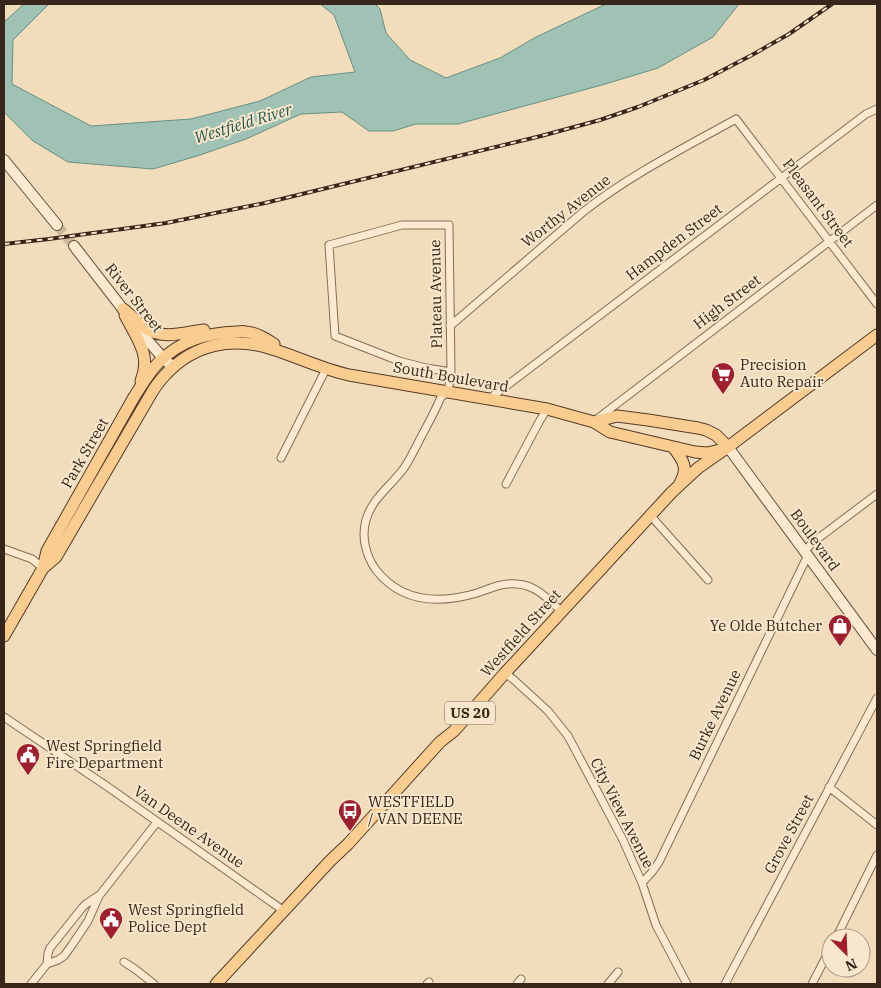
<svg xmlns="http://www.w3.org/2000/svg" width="881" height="988" viewBox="0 0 881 988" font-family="'IBM Plex Serif',serif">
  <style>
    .water { fill: #a0c2b4; stroke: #679081 }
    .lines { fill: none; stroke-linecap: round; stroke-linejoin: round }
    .secondary-tunnel { stroke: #ccb89c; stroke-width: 10; stroke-dasharray: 10 5; stroke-linecap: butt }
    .street-casing { stroke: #8a6b54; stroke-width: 9 }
    .secondary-casing { stroke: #6b4c38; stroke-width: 12 }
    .primary-casing { stroke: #573a29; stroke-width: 13 }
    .street { stroke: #fbead0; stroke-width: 7 }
    .secondary { stroke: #fbead0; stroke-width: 10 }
    .primary { stroke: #f9cd90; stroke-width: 11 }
    .rail-casing { stroke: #38261a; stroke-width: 4 }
    .rail { stroke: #f8e7cc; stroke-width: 2; stroke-dasharray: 5.5; stroke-linecap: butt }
    .labels { text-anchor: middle; stroke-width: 4; stroke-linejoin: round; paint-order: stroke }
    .shield { fill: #f8e7cc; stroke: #72604f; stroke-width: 1 }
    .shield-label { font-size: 14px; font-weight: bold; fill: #38261a }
    .street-label { font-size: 15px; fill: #38261a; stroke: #f8e7cc }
    .poi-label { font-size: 15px; fill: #38261a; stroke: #f8e7cc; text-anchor: start }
    .water-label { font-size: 16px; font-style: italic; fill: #285951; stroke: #f8e7cc }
  </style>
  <rect width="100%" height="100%" fill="#f1dcbc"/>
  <!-- water -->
  <path class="water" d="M 24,4 L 49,4 L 13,40 L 12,84 L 91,126 L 191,119 L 260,101 L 311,77 L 355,72 L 334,15 L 320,4 L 375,4 L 380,9 L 386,33 L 410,60 L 446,78 L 500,58 L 536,37 L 606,4 L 739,4 L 713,37 L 658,68 L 602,85 L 458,124 L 416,124 L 393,131 L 369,131 L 342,112 L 301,114 L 246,139 L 197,156 L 153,169 L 68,162 L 33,141 L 4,112 L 4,22 Z"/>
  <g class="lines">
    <!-- secondary-tunnel -->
    <path class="secondary-tunnel" d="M 57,225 L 74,246"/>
    <!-- street casing -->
    <g class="street-casing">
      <path id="street" d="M 450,326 L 583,212 C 630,175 684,148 736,119 L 877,304
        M 451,372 L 426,368 L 399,361 L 335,336 L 329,245 L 402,225 L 449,225 L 451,372 L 448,392 L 441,397 C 434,414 425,429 417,445 C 413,452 409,461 404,468 C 392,485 372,498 366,520 C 361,537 366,556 376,570 C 402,603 440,604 477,593 C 489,589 504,582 517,584 C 536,585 548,599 561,611
        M 489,399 L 866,114 L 877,109
        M 597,419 L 877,205
        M 281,458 L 326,369
        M 506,484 L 539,422 L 547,409
        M 650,515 L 708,580
        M 4,549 L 32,559 L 43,568
        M 805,551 L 812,543 L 877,494
        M 505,673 L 513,679 L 548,711 L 568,736 L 623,840 L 642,883 L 656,925 L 687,984
        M 4,717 L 108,787 L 284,911
        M 829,787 L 877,825
        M 642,883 L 652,872 L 659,862 L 808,555
        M 836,938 L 877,855
        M 124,962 L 135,969 L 154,984
        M 47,964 L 48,953 L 50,948 L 82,908 L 86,904 L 98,896
        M 31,984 L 47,964 L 58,960 L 64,956 L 72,945 L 88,921 L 99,896 L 157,822
        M 427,984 L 429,982
        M 517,984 L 521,979
        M 608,984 L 618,972
        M 725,984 L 877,698
        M 812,984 L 831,947"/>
    </g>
    <!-- secondary casing -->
    <g class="secondary-casing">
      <path id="secondary" d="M 4,160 L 57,225
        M 74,246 L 143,335 L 163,358 L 173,367
        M 728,447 L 877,650"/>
    </g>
    <!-- primary casing -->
    <g class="primary-casing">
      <path id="primary" d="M 123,309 C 131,315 138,323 147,329 C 163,340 186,332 204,330
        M 125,315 C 136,337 152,355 141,381
        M 594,422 L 617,416 L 648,420 L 698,428 L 706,430 L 716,435 L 728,447
        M 673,447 C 683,460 689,468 680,483
        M 43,568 L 56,557 L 148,399 C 153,390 159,381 166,374 C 194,344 233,336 272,349 C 298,357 322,369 349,375 L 547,409 L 594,422 L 610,432 L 695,452 L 707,453 L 720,450
        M 4,636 L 43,568 L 47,551 L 134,397 C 142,385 149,372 159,362 C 181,340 207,333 237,332 C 240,332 243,331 245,332 C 255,332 266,339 274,344
        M 216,984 L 330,861 L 348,844 L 440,742 L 454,731 L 505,673 L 672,492 L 698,468 L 728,447 L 877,335"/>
    </g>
    <!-- street -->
    <use href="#street" class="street"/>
    <!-- secondary -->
    <use href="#secondary" class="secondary"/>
    <!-- primary -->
    <use href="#primary" class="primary"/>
    <!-- rail casing -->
    <g class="rail-casing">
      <path id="rail" d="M 4,244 L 49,239 L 166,223 L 265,203 L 541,136 L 600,120 L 638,107 L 704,80 L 752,55 L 789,34 L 832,4"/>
    </g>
    <!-- rail -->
    <use href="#rail" class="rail"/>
  </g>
  <!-- icons -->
  <defs>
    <g id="supermarket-pin" transform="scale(1.25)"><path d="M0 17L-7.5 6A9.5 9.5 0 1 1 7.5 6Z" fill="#9e202e" stroke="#f8e7cc"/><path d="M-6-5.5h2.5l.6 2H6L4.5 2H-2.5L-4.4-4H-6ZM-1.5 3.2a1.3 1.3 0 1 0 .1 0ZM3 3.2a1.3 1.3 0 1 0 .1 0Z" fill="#fff"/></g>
    <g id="shop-pin" transform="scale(1.25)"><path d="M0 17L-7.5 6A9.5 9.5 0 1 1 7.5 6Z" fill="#9e202e" stroke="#f8e7cc"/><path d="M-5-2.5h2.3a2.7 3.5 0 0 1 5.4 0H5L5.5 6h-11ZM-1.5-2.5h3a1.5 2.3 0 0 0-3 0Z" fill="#fff"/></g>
    <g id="civic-pin" transform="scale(1.25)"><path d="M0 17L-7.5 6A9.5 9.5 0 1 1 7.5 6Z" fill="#9e202e" stroke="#f8e7cc"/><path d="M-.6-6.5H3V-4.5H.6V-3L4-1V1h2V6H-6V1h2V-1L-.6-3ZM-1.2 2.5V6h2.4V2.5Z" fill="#fff"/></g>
    <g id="bus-pin" transform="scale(1.25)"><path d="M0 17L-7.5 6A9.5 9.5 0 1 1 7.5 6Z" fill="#9e202e" stroke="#f8e7cc"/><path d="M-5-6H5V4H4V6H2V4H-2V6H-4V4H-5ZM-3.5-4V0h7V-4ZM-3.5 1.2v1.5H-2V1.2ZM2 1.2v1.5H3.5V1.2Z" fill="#fff"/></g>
  </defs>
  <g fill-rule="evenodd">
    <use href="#supermarket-pin" x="723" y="374"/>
    <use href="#shop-pin" x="840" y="626"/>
    <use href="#civic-pin" x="28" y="755"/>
    <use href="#bus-pin" x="350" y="811"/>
    <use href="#civic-pin" x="111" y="919"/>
  </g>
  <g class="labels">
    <!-- shield labels -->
    <rect class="shield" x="445" y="701.5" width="50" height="23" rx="4"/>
    <g class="shield-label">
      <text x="470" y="718">US 20</text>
    </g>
    <!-- street labels -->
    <g class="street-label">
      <text transform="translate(818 203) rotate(53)" y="5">Pleasant Street</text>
      <text transform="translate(566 211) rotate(-38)" y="5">Worthy Avenue</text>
      <text transform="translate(674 242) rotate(-37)" y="5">Hampden Street</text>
      <text transform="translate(436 294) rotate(-91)" y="5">Plateau Avenue</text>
      <text transform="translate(134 298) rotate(52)" y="5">River Street</text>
      <text transform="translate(727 302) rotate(-37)" y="5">High Street</text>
      <text transform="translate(451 377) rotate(10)" y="5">South Boulevard</text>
      <text transform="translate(85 453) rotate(-60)" y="5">Park Street</text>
      <text transform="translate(815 540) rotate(54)" y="5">Boulevard</text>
      <text transform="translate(521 633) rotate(-48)" y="5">Westfield Street</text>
      <text transform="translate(715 715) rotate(-64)" y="5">Burke Avenue</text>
      <text transform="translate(622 813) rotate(63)" y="5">City View Avenue</text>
      <text transform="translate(189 827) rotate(35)" y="5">Van Deene Avenue</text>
      <text transform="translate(789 834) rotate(-62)" y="5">Grove Street</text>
    </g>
    <!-- poi labels -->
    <g class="poi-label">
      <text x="740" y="370">Precision<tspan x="740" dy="17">Auto Repair</tspan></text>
      <text x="822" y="631" text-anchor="end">Ye Olde Butcher</text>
      <text x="46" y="751">West Springfield<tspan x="46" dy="17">Fire Department</tspan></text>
      <text x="368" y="807">WESTFIELD<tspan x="368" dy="17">/ VAN DEENE</tspan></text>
      <text x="128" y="915">West Springfield<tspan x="128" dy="17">Police Dept</tspan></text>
    </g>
    <!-- water labels -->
    <g class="water-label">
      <text transform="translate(243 123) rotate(-17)" y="6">Westfield River</text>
    </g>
  </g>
  <!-- border -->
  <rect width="881" height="988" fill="none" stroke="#38261a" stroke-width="10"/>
  <!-- north arrow -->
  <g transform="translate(846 953) rotate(156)"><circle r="24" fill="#f8e7cc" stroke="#ab9a85"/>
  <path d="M0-4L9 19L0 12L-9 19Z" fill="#9e202e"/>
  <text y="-8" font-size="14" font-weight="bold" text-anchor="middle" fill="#38261a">N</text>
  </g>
</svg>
